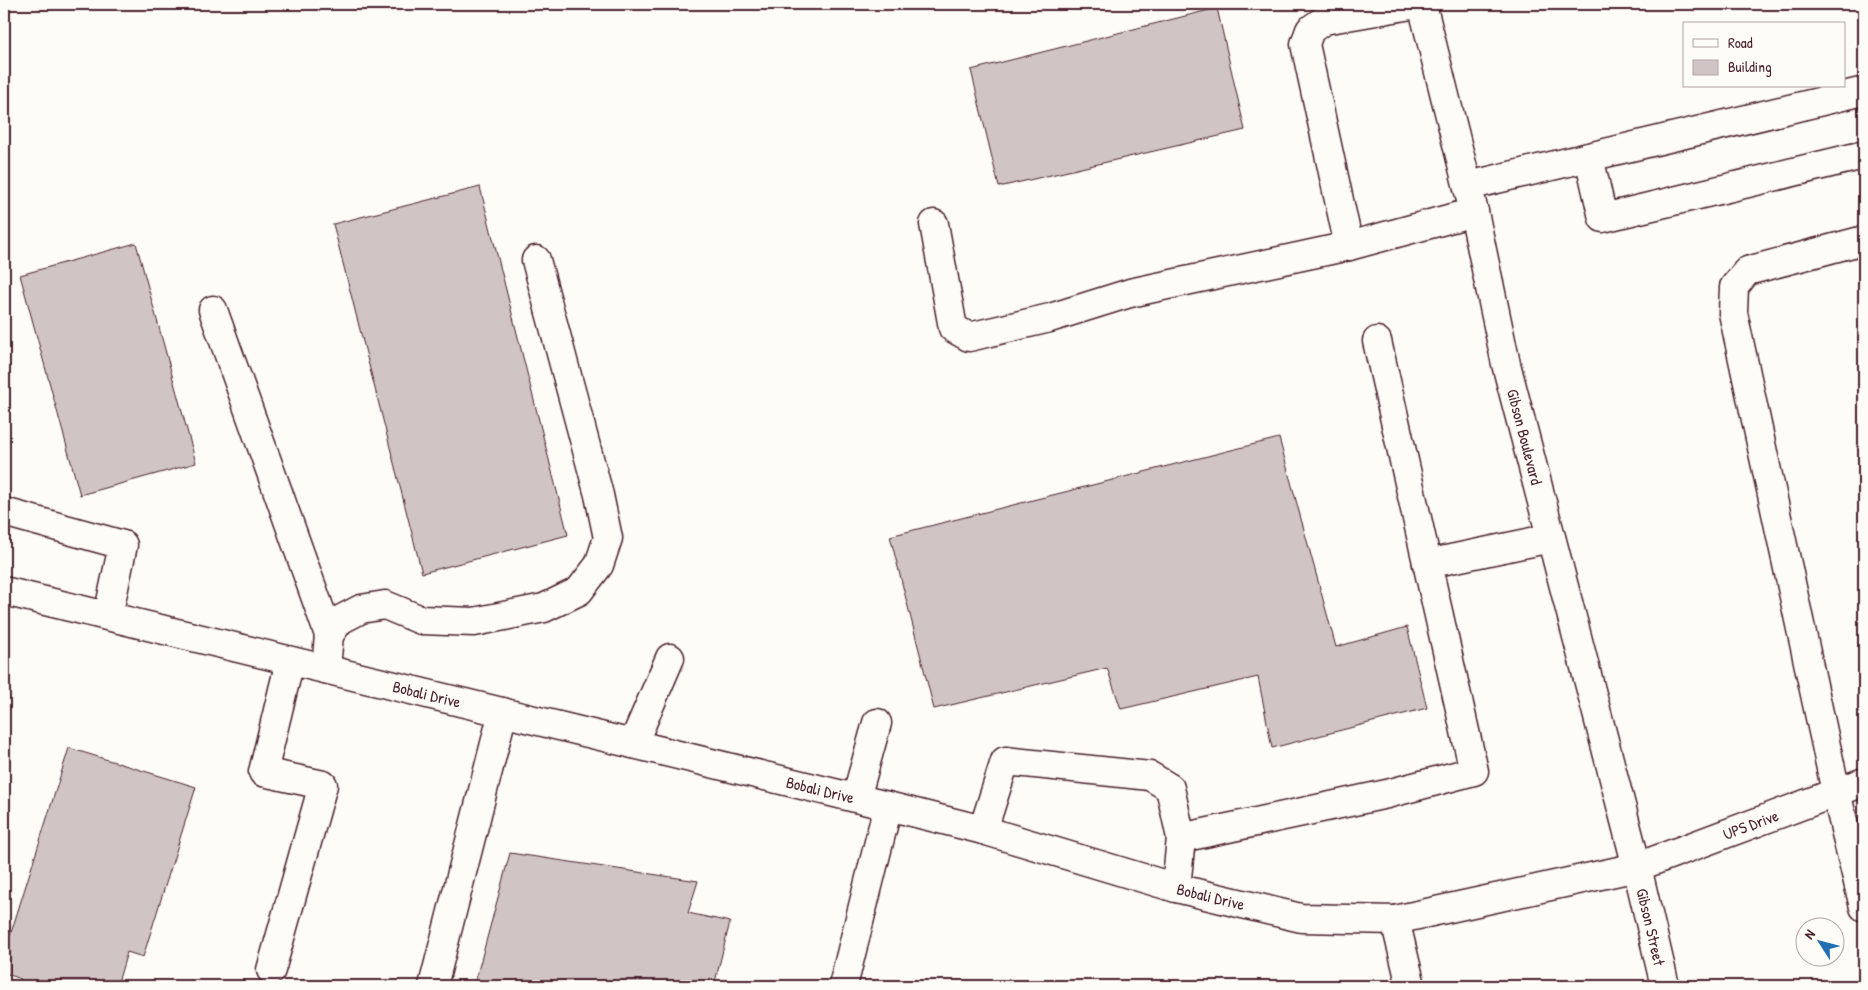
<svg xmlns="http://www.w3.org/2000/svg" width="1868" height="990" viewBox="0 0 1868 990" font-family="'Patrick Hand',sans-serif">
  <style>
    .building { fill: #d0c5c4; stroke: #4a1f2b }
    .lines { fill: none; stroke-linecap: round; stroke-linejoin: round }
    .minor-casing { stroke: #4a1f2b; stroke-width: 31 }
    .minor { stroke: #fdfcf7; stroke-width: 28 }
    .labels { text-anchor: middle; stroke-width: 4; stroke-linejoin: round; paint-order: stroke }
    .street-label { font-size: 16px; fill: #4a1f2b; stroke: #fdfcf7 }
  </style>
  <rect width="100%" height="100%" fill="#fdfcf7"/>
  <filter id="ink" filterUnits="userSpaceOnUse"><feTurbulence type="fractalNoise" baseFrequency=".02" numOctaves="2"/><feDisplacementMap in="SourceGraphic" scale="10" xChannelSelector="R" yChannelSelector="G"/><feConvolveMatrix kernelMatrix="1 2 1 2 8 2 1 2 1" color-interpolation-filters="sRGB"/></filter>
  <g filter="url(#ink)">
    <!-- building -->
    <path class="building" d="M 1217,8 L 1245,130 L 999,187 L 971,70 Z
      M 480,187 L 568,535 L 422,573 L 333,224 Z
      M 136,243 L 196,463 L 80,495 L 20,275 Z
      M 1279,438 L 1336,647 L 1407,627 L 1427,708 L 1272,748 L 1258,677 L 1121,709 L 1107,668 L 934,709 L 890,536 Z
      M 69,748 L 196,787 L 143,957 L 127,952 L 117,986 L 18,986 L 21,979 L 4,973 L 4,955 Z
      M 510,853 L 698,881 L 688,913 L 730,922 L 714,986 L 474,986 Z"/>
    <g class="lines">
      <!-- minor casing -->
      <g class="minor-casing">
        <g id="minor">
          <path id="s1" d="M 1422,4 L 1474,212 L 1506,364 L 1637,867 L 1665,986"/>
          <path d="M 1589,157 L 1603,218 L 1864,155"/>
          <path d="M 1468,186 L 1864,91"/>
          <path d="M 934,224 L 953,328 L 969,337 L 1050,318 L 1130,293 L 1349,246 L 1474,212"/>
          <path d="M 1864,240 L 1747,271 L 1734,287 L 1733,313 L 1836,792 L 1864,907"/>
          <path d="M 1349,246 L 1305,44 L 1310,30 L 1324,20 L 1417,4"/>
          <path d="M 213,310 L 329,635"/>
          <path d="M 4,512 L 123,545 L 108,616"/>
          <path d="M 1427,564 L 1551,538"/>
          <path id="s2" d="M 4,591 L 888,806 L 983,830 L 1176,888 L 1301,918 L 1395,920 L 1637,867 L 1864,782"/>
          <path d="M 326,669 L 329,635 L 340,620 L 361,609 L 385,605 L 421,620 L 474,622 L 544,608 L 579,591 L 599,565 L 608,538 L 599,495 L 536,260"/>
          <path d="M 633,744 L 670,658"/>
          <path d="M 856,798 L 877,723"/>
          <path d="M 983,830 L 1005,761 L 1150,776 L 1170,788 L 1181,838 L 1176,888"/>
          <path d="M 1181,838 L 1387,794 L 1474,771 L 1377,341"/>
          <path d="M 1395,920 L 1411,986"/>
          <path d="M 271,970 L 323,785 L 263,772 L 290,661"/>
          <path d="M 433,986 L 503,712"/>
          <path d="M 843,986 L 888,806"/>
        </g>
      </g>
      <!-- minor -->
      <use href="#minor" class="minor"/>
    </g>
  </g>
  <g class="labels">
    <!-- street labels -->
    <g class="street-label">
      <text dy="6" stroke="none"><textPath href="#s1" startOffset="445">Gibson Boulevard</textPath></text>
      <text dy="6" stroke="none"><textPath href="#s2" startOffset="435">Bobali Drive</textPath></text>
      <text dy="6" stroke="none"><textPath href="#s2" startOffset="840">Bobali Drive</textPath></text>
      <text dy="6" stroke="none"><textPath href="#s2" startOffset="1801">UPS Drive</textPath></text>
      <text dy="6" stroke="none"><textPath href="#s2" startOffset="1245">Bobali Drive</textPath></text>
      <text dy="6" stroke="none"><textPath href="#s1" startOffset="951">Gibson Street</textPath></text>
    </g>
  </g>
  <!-- margin -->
  <rect width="1868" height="990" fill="none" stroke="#fdfcf7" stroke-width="20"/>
  <rect x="10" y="10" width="1848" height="970" fill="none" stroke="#4a1f2b" stroke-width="2" filter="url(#ink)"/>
  <!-- legend -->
  <rect x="1683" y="22" width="162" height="65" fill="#fdfcf7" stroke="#b5a4a5"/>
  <rect x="1693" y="39" width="25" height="8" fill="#fdfcf7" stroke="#b5a4a5"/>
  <text x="1728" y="48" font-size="15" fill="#4a1f2b">Road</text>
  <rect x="1693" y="60" width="25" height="15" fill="#d0c5c4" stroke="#b5a4a5"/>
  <text x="1728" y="72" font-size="15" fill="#4a1f2b">Building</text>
  <!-- north arrow -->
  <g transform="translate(1820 942) rotate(306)"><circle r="24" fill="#fdfcf7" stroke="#b5a4a5"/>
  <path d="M0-4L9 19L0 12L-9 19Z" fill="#1f6fb2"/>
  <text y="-8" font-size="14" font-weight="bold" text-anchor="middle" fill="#4a1f2b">N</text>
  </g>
</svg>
